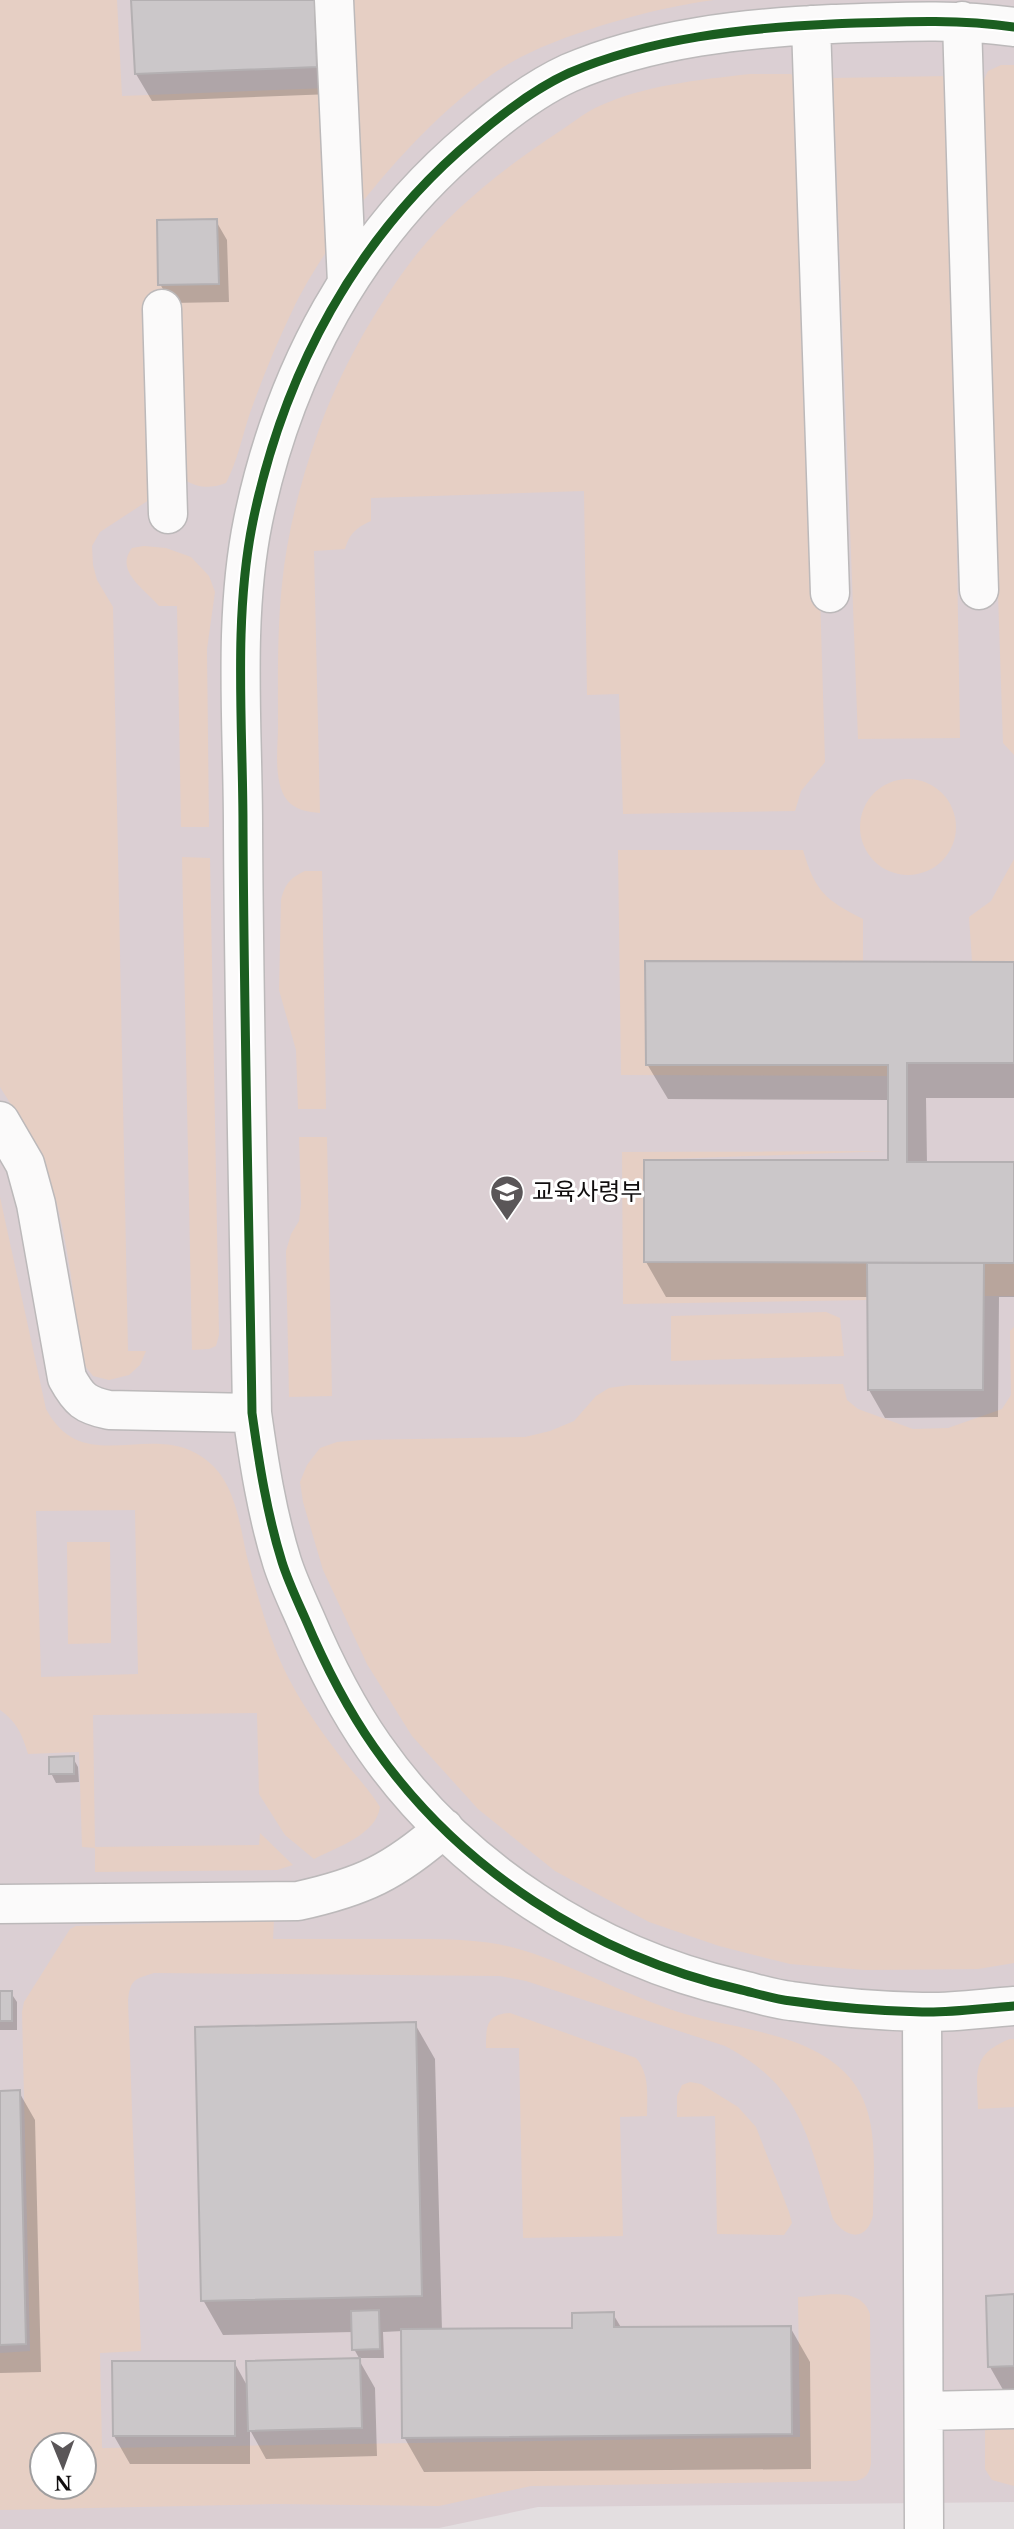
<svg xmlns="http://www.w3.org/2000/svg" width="1014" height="2529" viewBox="0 0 1014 2529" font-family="'Libre Baskerville','Noto Sans KR',serif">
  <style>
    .built { fill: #dbcfd3; fill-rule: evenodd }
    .green { fill: #e6cfc4; fill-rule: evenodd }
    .shadow { fill: #0003 }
    .building { fill: #cbc7c9; stroke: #b4b0b2; stroke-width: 2 }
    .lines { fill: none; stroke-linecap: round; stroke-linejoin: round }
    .minor-casing { stroke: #bcb9ba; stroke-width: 41 }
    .minor { stroke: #fbfafa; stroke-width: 38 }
    .cycleway-casing { stroke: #fff; stroke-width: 13 }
    .cycleway { stroke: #1b5e20; stroke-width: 9 }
    .labels { text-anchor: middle; stroke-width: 6; stroke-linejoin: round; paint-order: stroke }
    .poi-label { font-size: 24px; fill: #100d0e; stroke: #fff; text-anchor: start }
  </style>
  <rect width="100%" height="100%" fill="#e3dee0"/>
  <!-- built -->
  <path class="built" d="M 0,0 L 1014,0 L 1014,2502 L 538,2507 L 439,2528 L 0,2529 ZM 42,2445 L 84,2445 L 84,2487 L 42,2487 Z"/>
  <!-- green -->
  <path class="green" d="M 0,0 L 117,0 L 122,96 L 353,87 L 351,0 L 714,0 C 657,7 572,31 521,57 C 439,99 336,223 295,305 C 278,340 263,376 250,413 C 242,436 238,460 226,483 C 209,489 200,488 184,480 L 171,296 L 146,297 L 154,485 L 149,500 L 100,532 L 92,546 L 93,565 L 97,580 L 113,607 L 128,1351 L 146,1351 L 140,1365 L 129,1375 L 109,1380 L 93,1376 L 82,1362 C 73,1293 66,1203 34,1142 C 24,1123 11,1105 0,1087 Z
    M 1001,65 L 1014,65 L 1014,755 L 1003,743 L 981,86 L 988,71 Z
    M 750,74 L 791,74 L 805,89 L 825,762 L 801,791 L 795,811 L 623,814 L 619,694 L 587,695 L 584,491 L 371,498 L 371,521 C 356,528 350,533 345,549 L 314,551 L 320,813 C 308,812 295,810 287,800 C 273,782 278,748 278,727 C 278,680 277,632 282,584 C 287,534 300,483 317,435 C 339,372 375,308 416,255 C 455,206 508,165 560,131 C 571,124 583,114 595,108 C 643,85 698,80 750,74 Z
    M 949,76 L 960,738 L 858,739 L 833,78 Z
    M 144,546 L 166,548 L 191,557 L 209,576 L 215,592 L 207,649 L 209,827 L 181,827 L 177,606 L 159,606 C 145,589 114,571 132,548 Z
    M860 827a48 48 0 1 1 96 0a48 48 0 1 1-96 0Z
    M 618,850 L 803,850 C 815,891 825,900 863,919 L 863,961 L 646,961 L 646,1065 L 888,1065 L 888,1076 L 621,1075 Z
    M 182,857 L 210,858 L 219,1335 L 216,1346 L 209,1349 L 192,1350 Z
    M 1014,859 L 1014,962 L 972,961 L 969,917 L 991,901 Z
    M 305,871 L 322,871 L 326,1109 L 298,1109 L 296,1050 L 279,990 L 281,900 C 285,884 290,878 305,871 Z
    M 299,1137 L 327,1137 L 332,1396 L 289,1397 L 286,1251 L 291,1234 L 299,1221 L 301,1204 Z
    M 888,1151 L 644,1160 L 645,1262 L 867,1263 L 867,1300 L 623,1304 L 622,1152 Z
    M 0,1197 L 46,1409 C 85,1482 157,1414 211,1464 C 236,1487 240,1526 247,1557 C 255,1587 264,1619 275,1648 C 290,1688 318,1728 344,1761 C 356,1776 370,1791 380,1807 C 376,1835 337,1847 314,1859 L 285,1835 L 259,1794 L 257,1713 L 93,1715 L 95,1847 L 259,1845 L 260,1833 L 293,1865 L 277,1870 L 95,1872 L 95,1848 L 82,1847 L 79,1752 L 28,1754 C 22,1734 17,1722 0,1710 ZM 135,1510 L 138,1674 L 41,1677 L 36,1511 Z
    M 984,1263 L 1014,1263 L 1014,1296 L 984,1296 Z
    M 826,1312 L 840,1318 L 844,1356 L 671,1361 L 671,1316 Z
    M 1014,1327 L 1014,1963 L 978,1969 L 865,1970 L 790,1964 L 719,1946 L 649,1922 L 555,1871 L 478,1809 L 412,1736 L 367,1664 L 323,1570 L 303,1502 L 300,1482 L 307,1465 L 320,1448 L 337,1442 L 362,1440 L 525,1437 L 550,1431 L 574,1421 L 596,1396 L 609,1388 L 630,1385 L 843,1384 L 847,1400 L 858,1409 L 913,1429 L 948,1428 L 1002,1409 L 1011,1395 L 1010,1331 Z
    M 67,1542 L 110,1542 L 111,1643 L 68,1644 Z
    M 274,1920 L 273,1939 C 316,1939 358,1939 401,1939 C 440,1939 484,1938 522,1950 C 578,1967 629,1997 685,2014 C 738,2030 812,2033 850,2078 C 881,2115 873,2170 873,2215 C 867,2242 846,2239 833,2219 C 808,2141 804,2087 725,2046 L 526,1981 L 500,1976 L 154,1973 C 135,1979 130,1979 128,2001 L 141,2351 L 100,2353 L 102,2448 L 800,2437 L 798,2297 C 822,2296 861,2285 870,2314 L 871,2464 C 869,2474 866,2478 856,2481 L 531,2486 L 439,2506 L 275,2504 L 0,2510 L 0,2353 L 30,2351 L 22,2012 L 24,2002 L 70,1929 L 76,1926 ZM 42,2445 L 84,2445 L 84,2487 L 42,2487 Z
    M 510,2013 L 636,2058 C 650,2074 647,2096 647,2116 L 620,2117 L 623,2236 L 523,2238 L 519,2048 L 486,2048 C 486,2027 486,2014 510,2013 Z
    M 1010,2039 L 1014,2039 L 1014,2107 L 978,2109 C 977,2073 971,2054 1010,2039 Z
    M 690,2082 L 701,2084 L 738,2107 L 756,2127 L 789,2212 L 792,2223 L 784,2235 L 717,2234 L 715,2116 L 677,2117 L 677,2096 L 682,2085 Z
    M 985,2424 L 1014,2424 L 1014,2486 L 992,2480 L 985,2469 Z"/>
  <!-- shadow -->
  <path class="shadow" d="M 133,0 L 323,0 L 332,94 L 152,101 L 136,74 Z
    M 216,221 L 227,240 L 229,302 L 171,303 L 160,284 Z
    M 1014,964 L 1014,1098 L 926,1098 L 927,1164 L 1014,1164 L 1014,1297 L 999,1297 L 998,1417 L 885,1418 L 869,1390 L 869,1297 L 666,1297 L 646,1262 L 890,1162 L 890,1100 L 668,1099 L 647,1064 Z
    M 73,1758 L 78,1767 L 79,1782 L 56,1783 L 51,1773 Z
    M 0,1993 L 11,1993 L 17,2002 L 17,2030 L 0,2030 Z
    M 415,2024 L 435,2059 L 442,2331 L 574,2329 L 613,2314 L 622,2329 L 790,2327 L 810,2362 L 811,2469 L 424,2472 L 404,2437 L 403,2331 L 383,2332 L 384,2358 L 359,2358 L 354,2349 L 353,2332 L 223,2335 L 203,2300 Z
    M 0,2092 L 19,2092 L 35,2120 L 41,2372 L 0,2373 Z
    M 1014,2296 L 1014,2402 L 1010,2402 L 990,2367 Z
    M 359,2360 L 375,2388 L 377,2456 L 266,2459 L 250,2430 L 250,2464 L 130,2464 L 114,2436 L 234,2362 L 249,2389 Z"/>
  <!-- building -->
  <path class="building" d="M 131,0 L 315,0 L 317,67 L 135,74 Z
    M 217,219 L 219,284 L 158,285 L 157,220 Z
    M 645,961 L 1014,962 L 1014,1063 L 907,1063 L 907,1162 L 1014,1162 L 1014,1263 L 644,1262 L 644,1160 L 888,1160 L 888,1065 L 646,1065 Z
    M 867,1263 L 984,1263 L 983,1390 L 868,1390 Z
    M 74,1756 L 74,1774 L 49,1774 L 49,1757 Z
    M 0,1991 L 12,1991 L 12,2021 L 0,2021 Z
    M 416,2022 L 422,2296 L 201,2301 L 195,2027 Z
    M 20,2090 L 26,2344 L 0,2345 L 0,2091 Z
    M 1014,2294 L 1014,2366 L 988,2367 L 986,2296 Z
    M 379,2310 L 380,2349 L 352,2350 L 351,2311 Z
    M 614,2312 L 614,2327 L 791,2326 L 792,2434 L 402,2438 L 401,2329 L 572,2328 L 572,2313 Z
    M 360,2358 L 362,2428 L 248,2431 L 246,2361 Z
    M 112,2361 L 235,2361 L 235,2436 L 113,2436 Z"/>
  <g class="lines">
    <!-- minor casing -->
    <g class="minor-casing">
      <path id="minor" d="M 334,0 L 347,283
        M 962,21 L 979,590
        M 811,25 L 830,593
        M 1014,27 C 953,18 893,22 832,24 C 745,28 650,38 569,73 C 534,89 503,113 474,138 C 356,237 284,371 253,521 C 233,619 243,727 243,827 C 244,1023 249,1218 252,1413 C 259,1463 267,1514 282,1562 C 288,1581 297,1600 305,1618 C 324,1663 346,1707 374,1747 C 459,1869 594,1956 738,1989 C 755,1993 773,1999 791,2001 C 832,2007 880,2011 922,2012 C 952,2013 984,2008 1014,2006
        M 162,309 L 168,514
        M 0,1121 L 25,1164 L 36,1204 L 67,1378 C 79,1400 85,1405 109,1410 L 252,1413
        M 0,1904 L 298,1901 C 362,1887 394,1872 444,1828
        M 922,2012 L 924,2529
        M 924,2411 L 1014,2409"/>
    </g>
    <!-- minor -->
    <use href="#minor" class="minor"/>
    <!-- cycleway casing -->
    <g class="cycleway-casing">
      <path id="cycleway" d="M 1014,27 C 953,18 893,22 832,24 C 745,28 650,38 569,73 C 534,89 503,113 474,138 C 356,237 284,371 253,521 C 233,619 243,727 243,827 C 244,1023 249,1218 252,1413 C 259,1463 267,1514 282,1562 C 288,1581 297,1600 305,1618 C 324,1663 346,1707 374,1747 C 459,1869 594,1956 738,1989 C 755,1993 773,1999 791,2001 C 832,2007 880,2011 922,2012 C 952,2013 984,2008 1014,2006"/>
    </g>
    <!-- cycleway -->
    <use href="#cycleway" class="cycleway"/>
  </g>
  <!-- icons -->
  <defs>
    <g id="university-pin" transform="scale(1.75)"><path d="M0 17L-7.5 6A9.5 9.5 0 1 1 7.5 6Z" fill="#5a5658" stroke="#fff"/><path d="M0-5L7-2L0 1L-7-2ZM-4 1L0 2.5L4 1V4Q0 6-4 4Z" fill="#fff"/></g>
  </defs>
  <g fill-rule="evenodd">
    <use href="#university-pin" x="507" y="1192"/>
  </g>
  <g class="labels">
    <!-- poi labels -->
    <g class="poi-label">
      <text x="532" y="1200">교육사령부</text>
    </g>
  </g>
  <!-- north arrow -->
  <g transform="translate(63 2466) rotate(179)"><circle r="33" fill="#ffffff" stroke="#9f9e9f" stroke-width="2"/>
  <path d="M0-5L12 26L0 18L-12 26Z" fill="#5a5658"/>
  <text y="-10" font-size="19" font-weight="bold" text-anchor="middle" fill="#100d0e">N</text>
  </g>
</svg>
